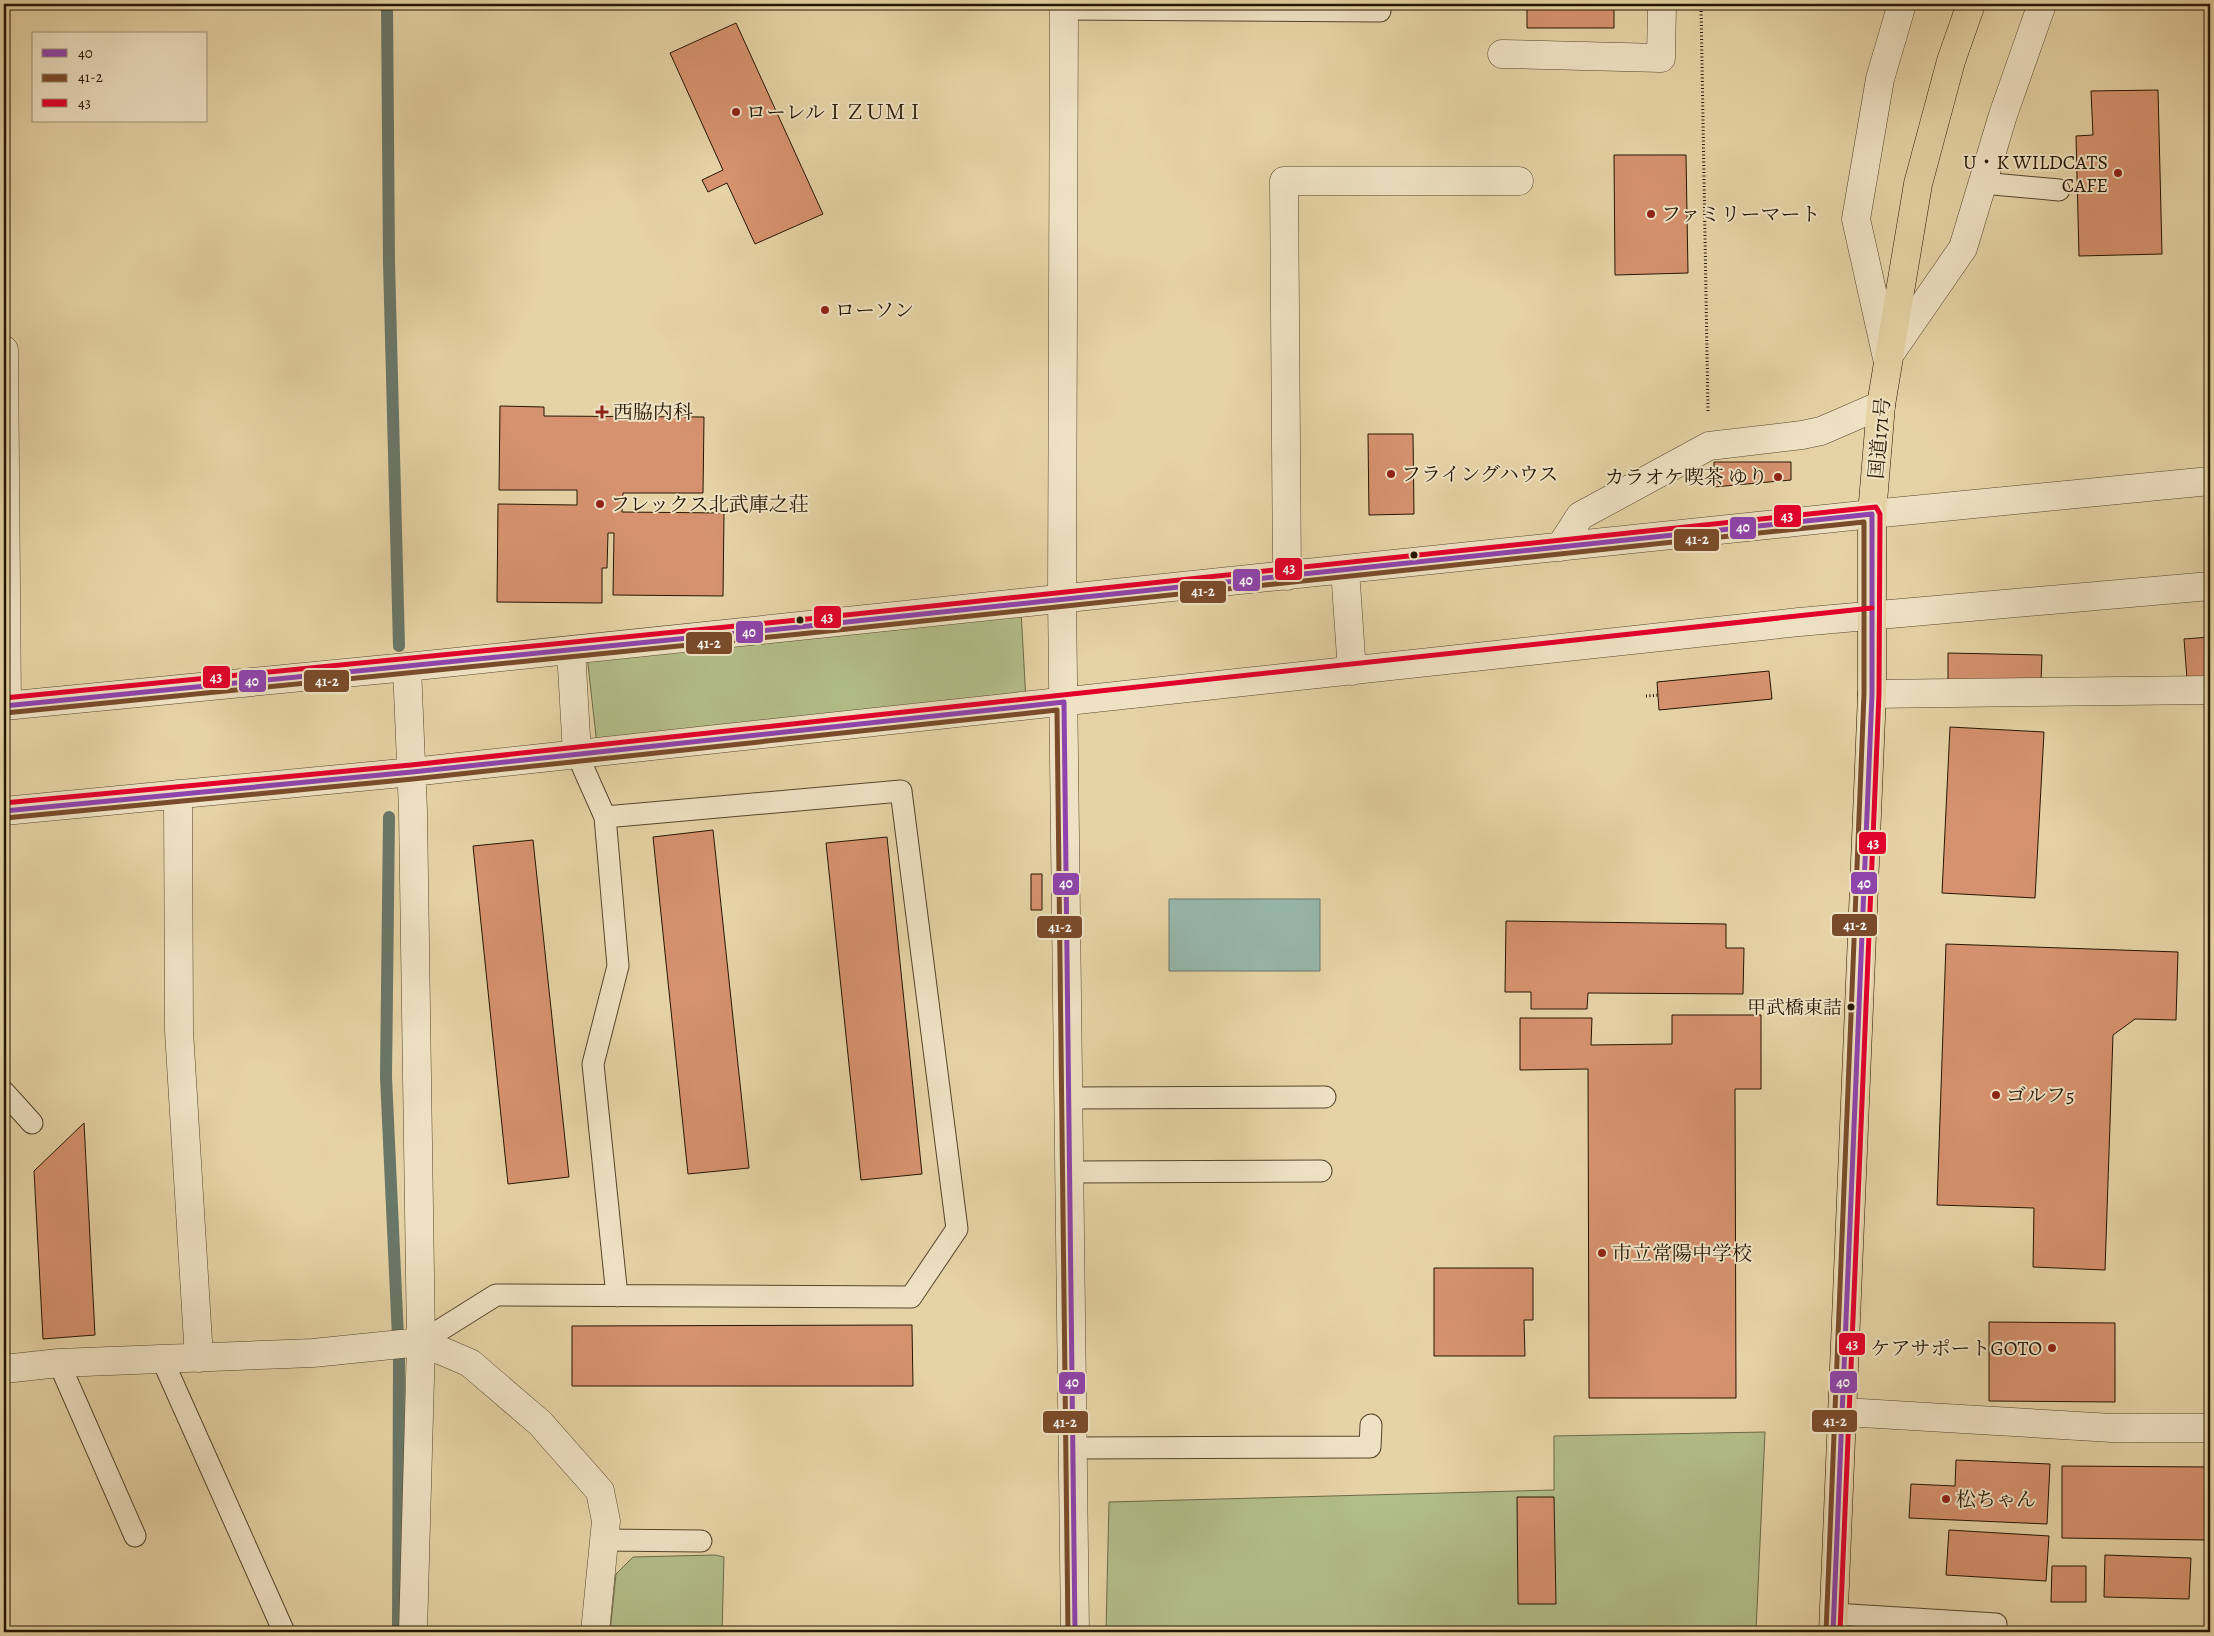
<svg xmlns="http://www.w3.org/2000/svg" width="2214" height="1636" viewBox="0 0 2214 1636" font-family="Alegreya,'Noto Serif JP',serif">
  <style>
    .green { fill: #b2bd88; stroke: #6c6a46 }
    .water { fill: #97b7ac; stroke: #697768 }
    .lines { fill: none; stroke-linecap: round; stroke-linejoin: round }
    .stream { stroke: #697768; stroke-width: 12 }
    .building { fill: #d6926e; stroke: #251603 }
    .service-casing { stroke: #55452c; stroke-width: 23 }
    .minor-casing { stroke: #55452c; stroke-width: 29 }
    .trunk-casing { stroke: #251603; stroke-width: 29 }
    .path { stroke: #251603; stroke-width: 3; stroke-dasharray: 1 2.5; stroke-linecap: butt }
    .service { stroke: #efe2c4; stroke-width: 21 }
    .minor { stroke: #efe2c4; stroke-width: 28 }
    .trunk { stroke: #e6d3a5; stroke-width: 28 }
    .bus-1-casing { stroke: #efe2c4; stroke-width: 9 }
    .bus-2-casing { stroke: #efe2c4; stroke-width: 9 }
    .bus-3-casing { stroke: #efe2c4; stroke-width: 9 }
    .bus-1 { stroke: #8e44ad; stroke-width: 5 }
    .bus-2 { stroke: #7a4b2a; stroke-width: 5 }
    .bus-3 { stroke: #e4002b; stroke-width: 5 }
    .poi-dot { fill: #8f2418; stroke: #efe2c4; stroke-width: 2 }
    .bus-dot { fill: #251603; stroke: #efe2c4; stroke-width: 2 }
    .labels { text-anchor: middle; stroke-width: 4; stroke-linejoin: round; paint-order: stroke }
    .bus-label { font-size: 19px; fill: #251603; stroke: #efe2c4; text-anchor: end }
    .poi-label { font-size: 20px; fill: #251603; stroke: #efe2c4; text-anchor: start }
    .street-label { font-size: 20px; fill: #251603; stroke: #efe2c4 }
    .line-badge { stroke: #efe2c4; stroke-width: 2 }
    .badge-label { font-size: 14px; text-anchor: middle; font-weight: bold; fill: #fff }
  </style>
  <rect width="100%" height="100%" fill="#e6d3a5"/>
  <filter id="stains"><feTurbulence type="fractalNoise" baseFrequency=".004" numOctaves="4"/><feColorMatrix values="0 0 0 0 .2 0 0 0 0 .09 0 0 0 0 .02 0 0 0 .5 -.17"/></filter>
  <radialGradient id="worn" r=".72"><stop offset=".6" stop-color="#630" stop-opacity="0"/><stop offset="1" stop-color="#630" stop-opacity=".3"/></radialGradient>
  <!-- green -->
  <path class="green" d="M 1021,611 L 1026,701 L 597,745 L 587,656 Z
    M 1765,1432 L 1756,1632 L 1106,1632 L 1109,1502 L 1554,1490 L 1554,1436 Z
    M 715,1555 L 724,1557 L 722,1632 L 610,1632 L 616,1574 L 633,1557 Z"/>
  <!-- water -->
  <path class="water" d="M 1169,899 L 1320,899 L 1320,971 L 1169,971 Z"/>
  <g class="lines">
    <!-- stream -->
    <path class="stream" d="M 387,4 L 389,262 L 399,646
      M 389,817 L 386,1077 L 399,1359 L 398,1632"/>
  </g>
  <!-- building -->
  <path class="building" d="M 1527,4 L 1614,4 L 1614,28 L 1527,28 Z
    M 736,23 L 823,214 L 755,244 L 727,183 L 708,192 L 702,180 L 723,170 L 670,53 Z
    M 2158,90 L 2162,254 L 2079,256 L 2076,136 L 2093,135 L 2091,91 Z
    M 1614,155 L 1686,155 L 1688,273 L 1615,275 Z
    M 500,406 L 544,407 L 544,416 L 704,417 L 703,493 L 623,493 L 622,512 L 724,513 L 723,596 L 613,595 L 614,533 L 608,533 L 607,568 L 602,568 L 602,603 L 497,602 L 498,504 L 577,505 L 577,490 L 499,490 Z
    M 1368,434 L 1413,434 L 1414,514 L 1369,515 Z
    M 1714,462 L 1791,462 L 1791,480 L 1714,487 Z
    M 2210,637 L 2210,678 L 2187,679 L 2184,639 Z
    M 1948,653 L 2042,655 L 2041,683 L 1948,681 Z
    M 1769,671 L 1772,699 L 1659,710 L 1657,682 Z
    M 1950,727 L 2044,732 L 2035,898 L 1942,893 Z
    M 713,830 L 749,1168 L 688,1174 L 653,837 Z
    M 887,837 L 922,1174 L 861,1180 L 826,843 Z
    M 533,840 L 569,1177 L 508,1184 L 473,846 Z
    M 1031,874 L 1042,874 L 1042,910 L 1031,910 Z
    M 1506,921 L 1726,924 L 1726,948 L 1744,948 L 1743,994 L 1588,993 L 1587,1009 L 1531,1009 L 1531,992 L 1505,992 Z
    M 1946,944 L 2178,952 L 2176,1020 L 2135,1019 L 2113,1035 L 2105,1270 L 2033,1267 L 2034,1208 L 1937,1205 Z
    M 1672,1015 L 1761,1015 L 1761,1089 L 1735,1089 L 1736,1398 L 1589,1398 L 1588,1069 L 1520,1070 L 1520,1018 L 1592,1018 L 1591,1045 L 1672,1044 Z
    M 84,1123 L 95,1335 L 43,1339 L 34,1171 Z
    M 1434,1268 L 1533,1268 L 1533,1320 L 1524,1320 L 1525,1356 L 1434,1356 Z
    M 1989,1322 L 2115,1323 L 2115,1402 L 1989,1401 Z
    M 912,1325 L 913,1386 L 572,1386 L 572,1326 Z
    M 1956,1460 L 2050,1464 L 2047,1524 L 1909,1518 L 1911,1484 L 1955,1486 Z
    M 2062,1466 L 2209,1467 L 2208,1540 L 2062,1538 Z
    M 1517,1497 L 1554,1497 L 1556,1604 L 1518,1604 Z
    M 1949,1530 L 2049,1536 L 2046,1581 L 1946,1575 Z
    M 2105,1555 L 2191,1558 L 2189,1599 L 2104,1597 Z
    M 2052,1566 L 2086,1566 L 2086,1602 L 2051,1602 Z"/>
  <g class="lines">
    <!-- service casing -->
    <g class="service-casing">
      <path id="service" d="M 1064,9 L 1380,11
        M 1982,183 L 2059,190
        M 577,754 L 605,817 L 618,966 L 593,1064 L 617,1296
        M 4,1092 L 32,1123
        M 1068,1098 L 1325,1097
        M 1069,1172 L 1321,1171
        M 421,1342 L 496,1295 L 911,1297 L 957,1229 L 901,791 L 605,817
        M 162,1359 L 284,1632
        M 59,1363 L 135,1536
        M 1073,1448 L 1370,1447 L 1371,1425
        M 604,1540 L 701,1541
        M 1834,1614 L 1996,1624 L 1996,1632"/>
    </g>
    <!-- minor casing -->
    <g class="minor-casing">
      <path id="minor" d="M 1064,4 L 1062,599 L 1075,1632
        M 1902,4 L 1880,79 L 1856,219 L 1887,358 L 1963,248 L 2003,115 L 2042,4
        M 1502,54 L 1661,58 L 1662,4
        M 4,350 L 7,705
        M 1560,547 L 1580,516 L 1709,446 L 1802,435 L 1821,431 L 1881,405
        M 1345,570 L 1352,671
        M 1287,576 L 1284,181 L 1519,181
        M 571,650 L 577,754
        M 407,667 L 413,811 L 421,1342 L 413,1632
        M 1872,694 L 2210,690
        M 4,706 L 407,667 L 1872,514 L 2210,481
        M 178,794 L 179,1031 L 199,1358
        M 4,811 L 412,772 L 1799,622 L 2210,586
        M 4,1369 L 59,1363 L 313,1353 L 421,1342 L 470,1363 L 540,1423 L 600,1491 L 606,1521 L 595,1632
        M 1844,1412 L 2112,1428 L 2210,1428"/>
    </g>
    <!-- trunk casing -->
    <g class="trunk-casing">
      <path id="trunk" d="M 1833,1632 L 1872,694 L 1872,514 L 1881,405 L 1918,184 L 1951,61 L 1971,4"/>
    </g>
    <!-- path -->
    <path class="path" d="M 1701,4 L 1708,411
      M 1646,696 L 1659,695"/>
    <!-- service -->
    <use href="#service" class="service"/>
    <!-- minor -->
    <use href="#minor" class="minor"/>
    <!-- trunk -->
    <use href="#trunk" class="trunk"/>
    <!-- bus-1 casing -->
    <g class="bus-1-casing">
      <path id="bus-1" d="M 4,706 L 799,627 L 1872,514 L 1872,694 L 1833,1632
        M 4,811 L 412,772 L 1064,702 L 1075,1632"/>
    </g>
    <!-- bus-2 casing -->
    <g class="bus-2-casing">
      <path id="bus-2" d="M 5,713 L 800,634 L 1864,522 L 1864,694 L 1826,1632
        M 5,818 L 413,779 L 1057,710 L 1068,1632"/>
    </g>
    <!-- bus-3 casing -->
    <g class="bus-3-casing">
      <path id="bus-3" d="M 4,698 L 798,620 L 1876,507 L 1880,514 L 1879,694 L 1840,1632
        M 4,803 L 411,765 L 1872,608"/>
    </g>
    <!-- bus-1 -->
    <use href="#bus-1" class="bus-1"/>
    <!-- bus-2 -->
    <use href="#bus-2" class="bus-2"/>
    <!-- bus-3 -->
    <use href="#bus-3" class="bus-3"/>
  </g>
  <!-- markers -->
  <g class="poi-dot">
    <circle cx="736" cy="112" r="5"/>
    <circle cx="2118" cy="173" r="5"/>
    <circle cx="1651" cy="214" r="5"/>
    <circle cx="825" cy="310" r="5"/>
    <path d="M599.5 404.5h5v5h5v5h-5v5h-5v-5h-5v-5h5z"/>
    <circle cx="1391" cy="474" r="5"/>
    <circle cx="1778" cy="477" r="5"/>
    <circle cx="600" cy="504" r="5"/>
    <circle cx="1996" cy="1095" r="5"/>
    <circle cx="1602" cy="1253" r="5"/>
    <circle cx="2052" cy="1348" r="5"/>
    <circle cx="1946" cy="1499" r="5"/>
  </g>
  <g class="bus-dot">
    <circle cx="1414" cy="555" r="4.5"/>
    <circle cx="800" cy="620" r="4.5"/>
    <circle cx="1851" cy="1007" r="4.5"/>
  </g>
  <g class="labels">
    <!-- bus labels -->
    <g class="bus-label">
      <text x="1842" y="1014">甲武橋東詰</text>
    </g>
    <!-- poi labels -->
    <g class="poi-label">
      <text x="746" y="119">ローレルＩＺＵＭＩ</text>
      <text x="2108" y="169" text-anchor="end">U・K WILDCATS<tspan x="2108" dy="23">CAFE</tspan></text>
      <text x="1661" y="221">ファミリーマート</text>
      <text x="835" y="317">ローソン</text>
      <text x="613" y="419">西脇内科</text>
      <text x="1401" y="481">フライングハウス</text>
      <text x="1768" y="484" text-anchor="end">カラオケ喫茶 ゆり</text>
      <text x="610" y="511">フレックス北武庫之荘</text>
      <text x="2006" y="1102">ゴルフ5</text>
      <text x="1612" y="1260">市立常陽中学校</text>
      <text x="2042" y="1355" text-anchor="end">ケアサポートGOTO</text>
      <text x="1956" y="1506">松ちゃん</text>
    </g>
    <!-- street labels -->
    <g class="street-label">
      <text transform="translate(1879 438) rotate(-85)" y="7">国道171号</text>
    </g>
  </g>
  <g class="line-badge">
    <rect x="1773" y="504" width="29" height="24" rx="5" fill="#e4002b"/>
    <rect x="1729" y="516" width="28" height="24" rx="5" fill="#8e44ad"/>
    <rect x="1673" y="528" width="47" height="24" rx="5" fill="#7a4b2a"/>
    <rect x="1274" y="557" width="29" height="24" rx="5" fill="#e4002b"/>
    <rect x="1232" y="568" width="29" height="24" rx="5" fill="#8e44ad"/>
    <rect x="1179" y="580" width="48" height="24" rx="5" fill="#7a4b2a"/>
    <rect x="813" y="605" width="29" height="24" rx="5" fill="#e4002b"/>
    <rect x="735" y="620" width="29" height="24" rx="5" fill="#8e44ad"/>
    <rect x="685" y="631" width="48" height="24" rx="5" fill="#7a4b2a"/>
    <rect x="202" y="665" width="29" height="24" rx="5" fill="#e4002b"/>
    <rect x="303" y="669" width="47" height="24" rx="5" fill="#7a4b2a"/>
    <rect x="238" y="669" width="29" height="24" rx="5" fill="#8e44ad"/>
    <rect x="1858" y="831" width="29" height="24" rx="5" fill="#e4002b"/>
    <rect x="1850" y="871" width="28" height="24" rx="5" fill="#8e44ad"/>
    <rect x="1052" y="872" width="28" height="24" rx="5" fill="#8e44ad"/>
    <rect x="1831" y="913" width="47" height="24" rx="5" fill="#7a4b2a"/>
    <rect x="1036" y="915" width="47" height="24" rx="5" fill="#7a4b2a"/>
    <rect x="1838" y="1332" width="28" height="24" rx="5" fill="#e4002b"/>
    <rect x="1829" y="1370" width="29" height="24" rx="5" fill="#8e44ad"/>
    <rect x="1058" y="1371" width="28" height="24" rx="5" fill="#8e44ad"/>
    <rect x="1811" y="1409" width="47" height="24" rx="5" fill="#7a4b2a"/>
    <rect x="1042" y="1410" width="47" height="24" rx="5" fill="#7a4b2a"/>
  </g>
  <g class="badge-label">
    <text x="1787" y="521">43</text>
    <text x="1743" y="532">40</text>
    <text x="1697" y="544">41-2</text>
    <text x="1289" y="573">43</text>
    <text x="1246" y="585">40</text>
    <text x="1203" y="596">41-2</text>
    <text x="827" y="622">43</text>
    <text x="749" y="637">40</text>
    <text x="709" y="648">41-2</text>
    <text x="216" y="682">43</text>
    <text x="327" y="686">41-2</text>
    <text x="252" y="686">40</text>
    <text x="1873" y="848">43</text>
    <text x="1864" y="888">40</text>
    <text x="1066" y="888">40</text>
    <text x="1855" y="930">41-2</text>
    <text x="1060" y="932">41-2</text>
    <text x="1852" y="1349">43</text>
    <text x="1843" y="1387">40</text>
    <text x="1072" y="1387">40</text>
    <text x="1835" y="1426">41-2</text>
    <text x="1065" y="1427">41-2</text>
  </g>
  <!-- margin -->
  <rect width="2214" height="1636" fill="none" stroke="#e6d3a5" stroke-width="20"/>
  <rect x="5" y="5" width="2204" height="1626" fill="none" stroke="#251603" stroke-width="2.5"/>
  <rect x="10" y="10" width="2194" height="1616" fill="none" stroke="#251603"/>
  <!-- legend -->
  <rect x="32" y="32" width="175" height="90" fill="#efe2c4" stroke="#9e9077"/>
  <rect x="42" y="49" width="25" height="8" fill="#8e44ad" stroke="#9e9077"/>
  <text x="78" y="58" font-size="15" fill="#251603">40</text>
  <rect x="42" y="74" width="25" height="8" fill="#7a4b2a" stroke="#9e9077"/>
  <text x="78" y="82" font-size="15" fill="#251603">41-2</text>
  <rect x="42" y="99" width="25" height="8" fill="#e4002b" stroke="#9e9077"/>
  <text x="78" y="108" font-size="15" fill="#251603">43</text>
  <rect width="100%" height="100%" filter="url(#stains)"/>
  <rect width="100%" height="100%" fill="url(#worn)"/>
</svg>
